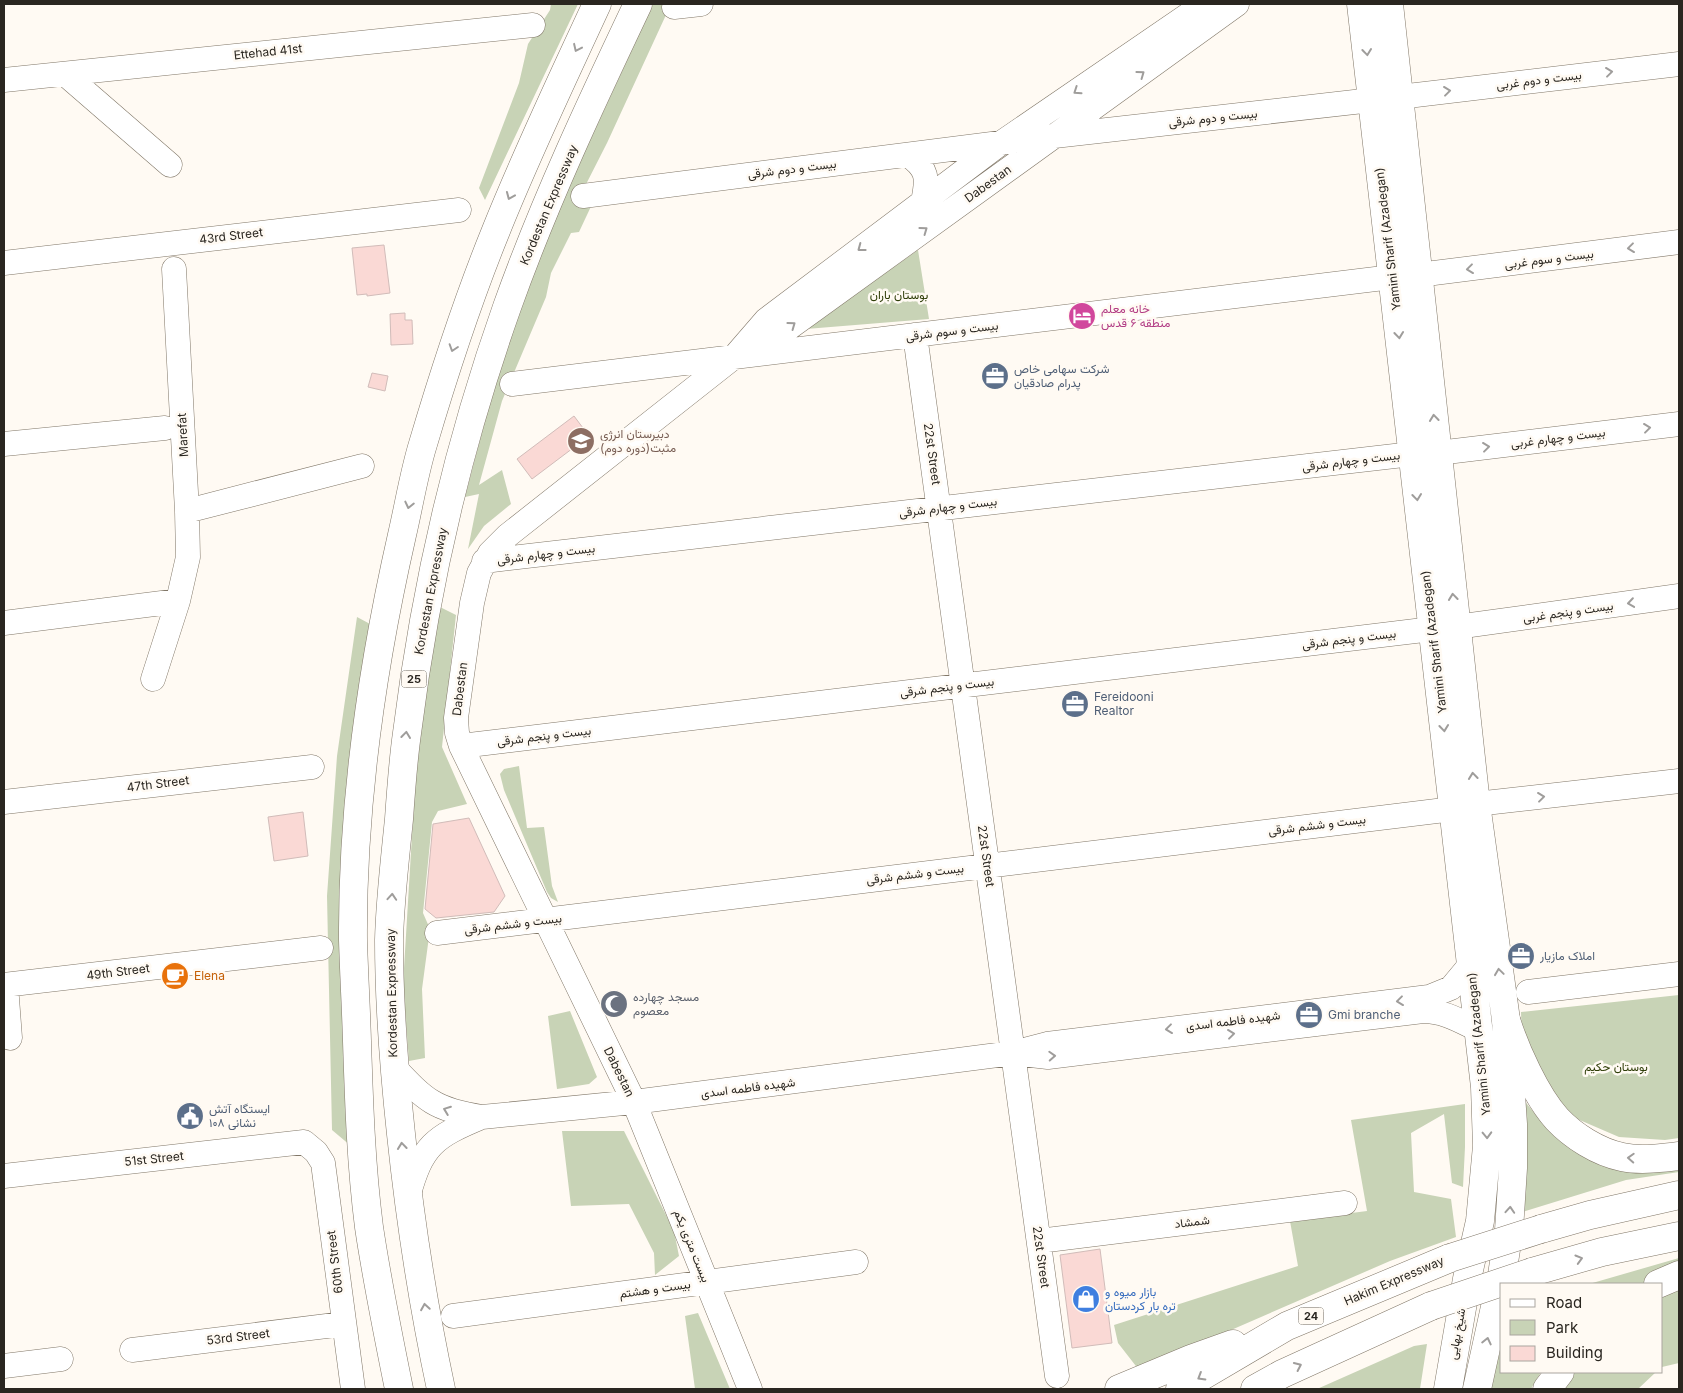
<svg xmlns="http://www.w3.org/2000/svg" width="1683" height="1393" viewBox="0 0 1683 1393" font-family="Inter,Vazirmatn,sans-serif">
  <style>
    .green { fill: #c8d3b6 }
    .building { fill: #fad9d5; stroke: #d1bcb9 }
    .lines { fill: none; stroke-linecap: round; stroke-linejoin: round }
    .minor-casing { stroke: #817768; stroke-width: 25 }
    .major-casing { stroke: #817768; stroke-width: 29 }
    .highway-casing { stroke: #817768; stroke-width: 29 }
    .minor { stroke: #fff; stroke-width: 24 }
    .major { stroke: #fff; stroke-width: 28 }
    .highway { stroke: #fff; stroke-width: 28 }
    .highway-bridge-casing { stroke: #817768; stroke-width: 29; stroke-linecap: butt }
    .highway-bridge { stroke: #fff; stroke-width: 28 }
    .oneway { stroke: #9f9d9b }
    .labels { text-anchor: middle; stroke-width: 5; stroke-linejoin: round; paint-order: stroke }
    .shield { fill: #fffaf3; stroke: #6a665f; stroke-width: 1 }
    .shield-label { font-size: 11px; font-weight: bold; fill: #2a2620 }
    .street-label { font-size: 12px; fill: #2a2620; stroke: #fffaf3 }
    .park-label { font-size: 12px; fill: #2d3c06; stroke: #fffaf3 }
    .hotel-label { font-size: 12px; fill: #b23c85; stroke: #fffaf3; text-anchor: start }
    .service-label { font-size: 12px; fill: #4e5e75; stroke: #fffaf3; text-anchor: start }
    .education-label { font-size: 12px; fill: #785e54; stroke: #fffaf3; text-anchor: start }
    .food-label { font-size: 12px; fill: #c56008; stroke: #fffaf3; text-anchor: start }
    .worship-label { font-size: 12px; fill: #5b616d; stroke: #fffaf3; text-anchor: start }
    .shop-label { font-size: 12px; fill: #366cbe; stroke: #fffaf3; text-anchor: start }
  </style>
  <rect width="100%" height="100%" fill="#fffaf3"/>
  <!-- green -->
  <path class="green" d="M 551,4 L 578,4 L 485,200 L 479,188 L 519,83 L 528,44 L 550,10 Z
    M 653,4 L 671,4 L 607,143 L 578,200 L 594,200 L 579,232 L 571,233 L 551,273 L 546,297 L 502,401 L 479,485 L 502,470 L 511,504 L 484,526 L 468,549 L 479,494 L 465,497 L 499,367 L 551,225 Z
    M 918,250 L 929,319 L 806,329 Z
    M 438,606 L 456,615 L 442,747 L 467,804 L 438,811 L 432,822 L 423,913 L 430,929 L 422,989 L 425,1058 L 409,1061 L 403,985 L 417,752 Z
    M 357,617 L 372,625 L 351,1146 L 332,1130 L 327,896 L 337,756 Z
    M 519,766 L 527,828 L 544,827 L 552,886 L 558,902 L 551,898 L 547,892 L 504,790 L 500,774 L 504,769 Z
    M 1679,995 L 1679,1138 L 1665,1140 L 1619,1137 L 1568,1115 L 1522,1045 L 1521,1012 Z
    M 570,1011 L 597,1077 L 589,1084 L 557,1089 L 548,1016 Z
    M 1518,1088 L 1527,1104 L 1547,1128 L 1679,1162 L 1679,1172 L 1626,1180 L 1516,1214 Z
    M 1465,1104 L 1465,1147 L 1463,1187 L 1452,1183 L 1444,1114 L 1411,1133 L 1414,1192 L 1451,1199 L 1456,1237 L 1390,1261 L 1139,1370 L 1118,1343 L 1114,1325 L 1298,1266 L 1290,1221 L 1367,1211 L 1351,1120 Z
    M 562,1131 L 624,1131 L 674,1231 L 679,1256 L 655,1275 L 654,1253 L 629,1204 L 571,1206 Z
    M 1679,1258 L 1679,1266 L 1659,1274 L 1642,1284 L 1589,1284 Z
    M 1679,1288 L 1679,1363 L 1662,1367 L 1662,1296 Z
    M 698,1313 L 730,1389 L 695,1389 L 685,1316 Z
    M 1502,1321 L 1502,1372 L 1541,1372 L 1531,1389 L 1489,1389 Z
    M 1427,1344 L 1420,1389 L 1317,1389 L 1414,1346 Z
    M 1570,1372 L 1656,1372 L 1638,1389 L 1557,1389 Z"/>
  <!-- building -->
  <path class="building" d="M 384,245 L 390,293 L 367,296 L 367,294 L 357,295 L 352,248 Z
    M 405,313 L 405,320 L 412,320 L 413,344 L 391,345 L 390,314 Z
    M 372,373 L 388,376 L 385,391 L 368,387 Z
    M 574,416 L 589,436 L 532,479 L 517,459 Z
    M 303,812 L 308,856 L 274,861 L 268,817 Z
    M 469,818 L 505,896 L 494,912 L 436,918 L 425,909 L 433,824 Z
    M 1100,1249 L 1112,1343 L 1072,1348 L 1060,1255 Z"/>
  <g class="lines">
    <!-- minor casing -->
    <g class="minor-casing">
      <path id="minor" d="M 674,7 L 701,4
        M 65,74 L 170,165
        M 4,80 L 533,25
        M 1399,97 L 1679,64
        M 908,155 C 928,169 928,178 923,202
        M 583,196 L 1054,136 L 1372,100
        M 4,263 L 459,210
        M 1418,275 L 1679,242
        M 915,335 L 1057,1376
        M 749,350 L 779,335 L 1237,4
        M 512,384 L 1392,277
        M 4,444 L 165,428
        M 1438,453 L 1679,424
        M 187,511 L 362,466
        M 484,561 L 1412,454
        M 4,623 L 178,601
        M 1456,627 L 1679,596
        M 153,679 L 178,601 L 188,557 L 187,511 L 174,269
        M 461,746 L 1432,629
        M 4,802 L 312,767
        M 1476,804 L 1679,781
        M 437,933 L 1453,809
        M 1471,964 L 1451,988 L 1429,997 L 1047,1044 L 1013,1053 L 1048,1057 L 1423,1011 C 1444,1011 1460,1021 1479,1030
        M 4,985 L 321,948
        M 6,985 L 10,1038
        M 1528,992 L 1679,974
        M 394,1067 C 425,1100 435,1110 482,1117 C 434,1137 422,1145 408,1197
        M 482,1117 L 634,1102 L 1013,1053
        M 4,1176 L 304,1142 L 316,1152 L 323,1163 L 353,1389
        M 1039,1241 L 1345,1203
        M 453,1316 L 856,1262
        M 132,1350 L 343,1324
        M 4,1366 L 61,1359
        M 750,1389 L 634,1102 L 461,746 L 457,733 L 456,718 L 472,603 L 479,573 L 490,553 L 507,536 L 734,357 L 766,320 L 1001,143 L 1204,4"/>
    </g>
    <!-- major casing -->
    <g class="major-casing">
      <path id="major" d="M 1361,4 L 1485,1087 L 1487,1146 L 1480,1221 L 1467,1279 L 1448,1389
        M 1389,4 L 1476,804 L 1506,1020 L 1513,1124 L 1513,1168 L 1509,1230 L 1502,1275 L 1477,1389"/>
    </g>
    <!-- highway casing -->
    <g class="highway-casing">
      <path id="highway" d="M 1506,1020 C 1515,1049 1536,1096 1557,1119 C 1573,1136 1598,1152 1622,1157 C 1640,1161 1661,1158 1679,1156
        M 1541,1229 L 1590,1215 L 1679,1195
        M 1532,1272 L 1602,1252 L 1679,1236
        M 1658,1284 L 1679,1275
        M 399,1389 C 388,1335 377,1281 369,1227 C 361,1165 359,1103 357,1041 C 356,1007 354,974 353,940 C 352,804 372,667 402,535 C 409,505 414,473 423,444 C 444,373 467,302 495,233 C 526,155 562,80 597,4
        M 441,1389 C 423,1305 410,1220 401,1134 C 394,1069 389,1005 389,940 C 390,900 395,859 399,819 C 401,790 403,761 407,733 C 425,588 458,445 507,307 C 544,203 591,103 638,4
        M 1119,1389 L 1191,1359 L 1233,1344
        M 1180,1389 L 1287,1326 L 1450,1258
        M 1255,1389 L 1282,1374 L 1431,1306
        M 1547,1389 L 1560,1372"/>
    </g>
    <!-- minor -->
    <use href="#minor" class="minor"/>
    <!-- major -->
    <use href="#major" class="major"/>
    <!-- highway -->
    <use href="#highway" class="highway"/>
    <!-- highway-bridge casing -->
    <g class="highway-bridge-casing">
      <path id="highway-bridge" d="M 1450,1258 L 1541,1229
        M 1431,1306 L 1532,1272"/>
    </g>
    <!-- highway-bridge -->
    <use href="#highway-bridge" class="highway-bridge"/>
  </g>
  <!-- one-way arrows -->
  <defs><path id="oneway-chevron" d="M-2-3.5L2.5 0L-2 3.5" fill="none" stroke-width="1.6" stroke-linecap="round" stroke-linejoin="round" transform="scale(1.25)"/></defs>
  <g class="oneway">
    <use href="#oneway-chevron" transform="translate(577 48) rotate(115)"/>
    <use href="#oneway-chevron" transform="translate(1367 52) rotate(83)"/>
    <use href="#oneway-chevron" transform="translate(1609 72) rotate(-7)"/>
    <use href="#oneway-chevron" transform="translate(1141 74) rotate(-36)"/>
    <use href="#oneway-chevron" transform="translate(1077 91) rotate(146)"/>
    <use href="#oneway-chevron" transform="translate(1447 91) rotate(-7)"/>
    <use href="#oneway-chevron" transform="translate(510 196) rotate(113)"/>
    <use href="#oneway-chevron" transform="translate(924 230) rotate(-36)"/>
    <use href="#oneway-chevron" transform="translate(861 248) rotate(143)"/>
    <use href="#oneway-chevron" transform="translate(1631 248) rotate(173)"/>
    <use href="#oneway-chevron" transform="translate(1470 269) rotate(173)"/>
    <use href="#oneway-chevron" transform="translate(792 325) rotate(-36)"/>
    <use href="#oneway-chevron" transform="translate(1399 335) rotate(84)"/>
    <use href="#oneway-chevron" transform="translate(453 348) rotate(108)"/>
    <use href="#oneway-chevron" transform="translate(1434 418) rotate(-96)"/>
    <use href="#oneway-chevron" transform="translate(1647 428) rotate(-7)"/>
    <use href="#oneway-chevron" transform="translate(1486 447) rotate(-7)"/>
    <use href="#oneway-chevron" transform="translate(1417 497) rotate(83)"/>
    <use href="#oneway-chevron" transform="translate(409 505) rotate(103)"/>
    <use href="#oneway-chevron" transform="translate(1453 597) rotate(-96)"/>
    <use href="#oneway-chevron" transform="translate(1631 603) rotate(172)"/>
    <use href="#oneway-chevron" transform="translate(1444 728) rotate(84)"/>
    <use href="#oneway-chevron" transform="translate(406 735) rotate(-83)"/>
    <use href="#oneway-chevron" transform="translate(1473 776) rotate(-96)"/>
    <use href="#oneway-chevron" transform="translate(1541 797) rotate(-7)"/>
    <use href="#oneway-chevron" transform="translate(392 897) rotate(-86)"/>
    <use href="#oneway-chevron" transform="translate(1499 972) rotate(-98)"/>
    <use href="#oneway-chevron" transform="translate(1400 1001) rotate(173)"/>
    <use href="#oneway-chevron" transform="translate(1169 1029) rotate(173)"/>
    <use href="#oneway-chevron" transform="translate(1231 1034) rotate(-7)"/>
    <use href="#oneway-chevron" transform="translate(1052 1056) rotate(-3)"/>
    <use href="#oneway-chevron" transform="translate(447 1110) rotate(-159)"/>
    <use href="#oneway-chevron" transform="translate(1487 1135) rotate(88)"/>
    <use href="#oneway-chevron" transform="translate(402 1146) rotate(-96)"/>
    <use href="#oneway-chevron" transform="translate(1631 1158) rotate(-177)"/>
    <use href="#oneway-chevron" transform="translate(1510 1210) rotate(-86)"/>
    <use href="#oneway-chevron" transform="translate(1579 1259) rotate(-16)"/>
    <use href="#oneway-chevron" transform="translate(425 1307) rotate(-99)"/>
    <use href="#oneway-chevron" transform="translate(1487 1341) rotate(-77)"/>
    <use href="#oneway-chevron" transform="translate(1298 1366) rotate(-25)"/>
    <use href="#oneway-chevron" transform="translate(1201 1377) rotate(149)"/>
  </g>
  <!-- icons -->
  <defs>
    <g id="hotel-disc" transform="scale(1.4375)"><circle r="9.5" fill="#d1479c" stroke="#fffaf3"/><path d="M-6-4.5h1.5V1H6V5H4.5V3h-9V5H-6ZM-4 0a1.8 1.8 0 1 1 3.6 0ZM.5 0V-2.5h3Q6-2.5 6 0Z" fill="#fff"/></g>
    <g id="office-disc" transform="scale(1.4375)"><circle r="9.5" fill="#5c6f8a" stroke="#fffaf3"/><path d="M-6-3h4V-5.5h4V-3h4V5H-6ZM-1-4.5V-3h2v-1.5ZM-6 0V1H6V0Z" fill="#fff"/></g>
    <g id="school-disc" transform="scale(1.4375)"><circle r="9.5" fill="#8d6e63" stroke="#fffaf3"/><path d="M0-5L7-2L0 1L-7-2ZM-4 1L0 2.5L4 1V4Q0 6-4 4Z" fill="#fff"/></g>
    <g id="cafe-disc" transform="scale(1.4375)"><circle r="9.5" fill="#e8710a" stroke="#fffaf3"/><path d="M-5.5-4.5H6V0H3Q3 3.5 0 3.5H-2.5Q-5.5 3.5-5.5 0ZM3-3.2v2h1.7v-2ZM-6 4.5H4V6H-6Z" fill="#fff"/></g>
    <g id="mosque-disc" transform="scale(1.4375)"><circle r="9.5" fill="#6b7280" stroke="#fffaf3"/><path d="M3.5-4.9A6 6 0 1 0 3.5 4.9A5 5 0 1 1 3.5-4.9Z" fill="#fff"/></g>
    <g id="civic-disc" transform="scale(1.4375)"><circle r="9.5" fill="#5c6f8a" stroke="#fffaf3"/><path d="M-.6-6.5H3V-4.5H.6V-3L4-1V1h2V6H-6V1h2V-1L-.6-3ZM-1.2 2.5V6h2.4V2.5Z" fill="#fff"/></g>
    <g id="shop-disc" transform="scale(1.4375)"><circle r="9.5" fill="#3f7fe0" stroke="#fffaf3"/><path d="M-5-2.5h2.3a2.7 3.5 0 0 1 5.4 0H5L5.5 6h-11ZM-1.5-2.5h3a1.5 2.3 0 0 0-3 0Z" fill="#fff"/></g>
  </defs>
  <g fill-rule="evenodd">
    <use href="#hotel-disc" x="1082" y="316"/>
    <use href="#office-disc" x="995" y="376"/>
    <use href="#school-disc" x="581" y="441"/>
    <use href="#office-disc" x="1075" y="704"/>
    <use href="#office-disc" x="1521" y="956"/>
    <use href="#cafe-disc" x="175" y="976"/>
    <use href="#mosque-disc" x="614" y="1004"/>
    <use href="#office-disc" x="1309" y="1015"/>
    <use href="#civic-disc" x="190" y="1116"/>
    <use href="#shop-disc" x="1086" y="1299"/>
  </g>
  <g class="labels">
    <!-- shield labels -->
    <g class="shield">
      <rect x="401.5" y="670.5" width="25" height="17" rx="4"/>
      <rect x="1298.5" y="1307.5" width="25" height="17" rx="4"/>
    </g>
    <g class="shield-label">
      <text x="414" y="683">25</text>
      <text x="1311" y="1320">24</text>
    </g>
    <!-- street labels -->
    <g class="street-label">
      <text transform="translate(268 52) rotate(-6)" y="4">Ettehad 41st</text>
      <text transform="translate(1539 80) rotate(-7)" y="4">بیست و دوم غربی</text>
      <text transform="translate(1213 118) rotate(-6)" y="4">بیست و دوم شرقی</text>
      <text transform="translate(792 169) rotate(-7)" y="4">بیست و دوم شرقی</text>
      <text transform="translate(988 184) rotate(-36)" y="4">Dabestan</text>
      <text transform="translate(549 205) rotate(-67)" y="4">Kordestan Expressway</text>
      <text transform="translate(231 236) rotate(-7)" y="4">43rd Street</text>
      <text transform="translate(1388 239) rotate(-97)" y="4">Yamini Sharif (Azadegan)</text>
      <text transform="translate(1549 259) rotate(-7)" y="4">بیست و سوم غربی</text>
      <text transform="translate(952 331) rotate(-7)" y="4">بیست و سوم شرقی</text>
      <text transform="translate(183 435) rotate(-93)" y="4">Marefat</text>
      <text transform="translate(1558 438) rotate(-7)" y="4">بیست و چهارم غربی</text>
      <text transform="translate(932 454) rotate(82)" y="4">22st Street</text>
      <text transform="translate(1351 461) rotate(-7)" y="4">بیست و چهارم شرقی</text>
      <text transform="translate(948 507) rotate(-7)" y="4">بیست و چهارم شرقی</text>
      <text transform="translate(546 554) rotate(-7)" y="4">بیست و چهارم شرقی</text>
      <text transform="translate(431 591) rotate(-79)" y="4">Kordestan Expressway</text>
      <text transform="translate(1568 612) rotate(-8)" y="4">بیست و پنجم غربی</text>
      <text transform="translate(1349 639) rotate(-7)" y="4">بیست و پنجم شرقی</text>
      <text transform="translate(1434 642) rotate(-97)" y="4">Yamini Sharif (Azadegan)</text>
      <text transform="translate(947 687) rotate(-7)" y="4">بیست و پنجم شرقی</text>
      <text transform="translate(460 689) rotate(-83)" y="4">Dabestan</text>
      <text transform="translate(544 736) rotate(-7)" y="4">بیست و پنجم شرقی</text>
      <text transform="translate(158 784) rotate(-7)" y="4">47th Street</text>
      <text transform="translate(1317 825) rotate(-7)" y="4">بیست و ششم شرقی</text>
      <text transform="translate(986 856) rotate(82)" y="4">22st Street</text>
      <text transform="translate(915 874) rotate(-7)" y="4">بیست و ششم شرقی</text>
      <text transform="translate(513 924) rotate(-7)" y="4">بیست و ششم شرقی</text>
      <text transform="translate(118 972) rotate(-7)" y="4">49th Street</text>
      <text transform="translate(392 993) rotate(-91)" y="4">Kordestan Expressway</text>
      <text transform="translate(1233 1021) rotate(-7)" y="4">شهیده فاطمه اسدی</text>
      <text transform="translate(1479 1044) rotate(-96)" y="4">Yamini Sharif (Azadegan)</text>
      <text transform="translate(619 1072) rotate(64)" y="4">Dabestan</text>
      <text transform="translate(748 1088) rotate(-7)" y="4">شهیده فاطمه اسدی</text>
      <text transform="translate(154 1159) rotate(-6)" y="4">51st Street</text>
      <text transform="translate(1192 1222) rotate(-7)" y="4">شمشاد</text>
      <text transform="translate(692 1246) rotate(68)" y="4">بیست متری یکم</text>
      <text transform="translate(1041 1257) rotate(82)" y="4">22st Street</text>
      <text transform="translate(335 1262) rotate(-97)" y="4">60th Street</text>
      <text transform="translate(1394 1281) rotate(-23)" y="4">Hakim Expressway</text>
      <text transform="translate(655 1289) rotate(-8)" y="4">بیست و هشتم</text>
      <text transform="translate(1457 1334) rotate(-80)" y="4">شیخ بهایی</text>
      <text transform="translate(238 1337) rotate(-7)" y="4">53rd Street</text>
    </g>
    <!-- park labels -->
    <g class="park-label">
      <text x="899" y="299">بوستان باران</text>
      <text x="1616" y="1071">بوستان حکیم</text>
    </g>
    <!-- hotel labels -->
    <g class="hotel-label">
      <text x="1101" y="313">خانه معلم<tspan x="1101" dy="14">منطقه ۶ قدس</tspan></text>
    </g>
    <!-- service labels -->
    <g class="service-label">
      <text x="1014" y="373">شرکت سهامی خاص<tspan x="1014" dy="14">پدرام صادقیان</tspan></text>
      <text x="1094" y="701">Fereidooni<tspan x="1094" dy="14">Realtor</tspan></text>
      <text x="1540" y="960">املاک مازیار</text>
      <text x="1328" y="1019">Gmi branche</text>
      <text x="209" y="1113">ایستگاه آتش<tspan x="209" dy="14">نشانی ۱۰۸</tspan></text>
    </g>
    <!-- education labels -->
    <g class="education-label">
      <text x="600" y="438">دبیرستان انرژی<tspan x="600" dy="14">مثبت(دوره دوم)</tspan></text>
    </g>
    <!-- food labels -->
    <g class="food-label">
      <text x="194" y="980">Elena</text>
    </g>
    <!-- worship labels -->
    <g class="worship-label">
      <text x="633" y="1001">مسجد چهارده<tspan x="633" dy="14">معصوم</tspan></text>
    </g>
    <!-- shop labels -->
    <g class="shop-label">
      <text x="1105" y="1296">بازار میوه و<tspan x="1105" dy="14">تره بار کردستان</tspan></text>
    </g>
  </g>
  <!-- border -->
  <rect width="1683" height="1393" fill="none" stroke="#2a2620" stroke-width="10"/>
  <!-- legend -->
  <rect x="1500" y="1283" width="162" height="90" fill="#fffaf3" stroke="#aaa59f"/>
  <rect x="1510" y="1299" width="25" height="8" fill="#ffffff" stroke="#aaa59f"/>
  <text x="1546" y="1308" font-size="15" fill="#2a2620">Road</text>
  <rect x="1510" y="1320" width="25" height="15" fill="#c8d3b6" stroke="#aaa59f"/>
  <text x="1546" y="1333" font-size="15" fill="#2a2620">Park</text>
  <rect x="1510" y="1346" width="25" height="15" fill="#fad9d5" stroke="#aaa59f"/>
  <text x="1546" y="1358" font-size="15" fill="#2a2620">Building</text>
</svg>
